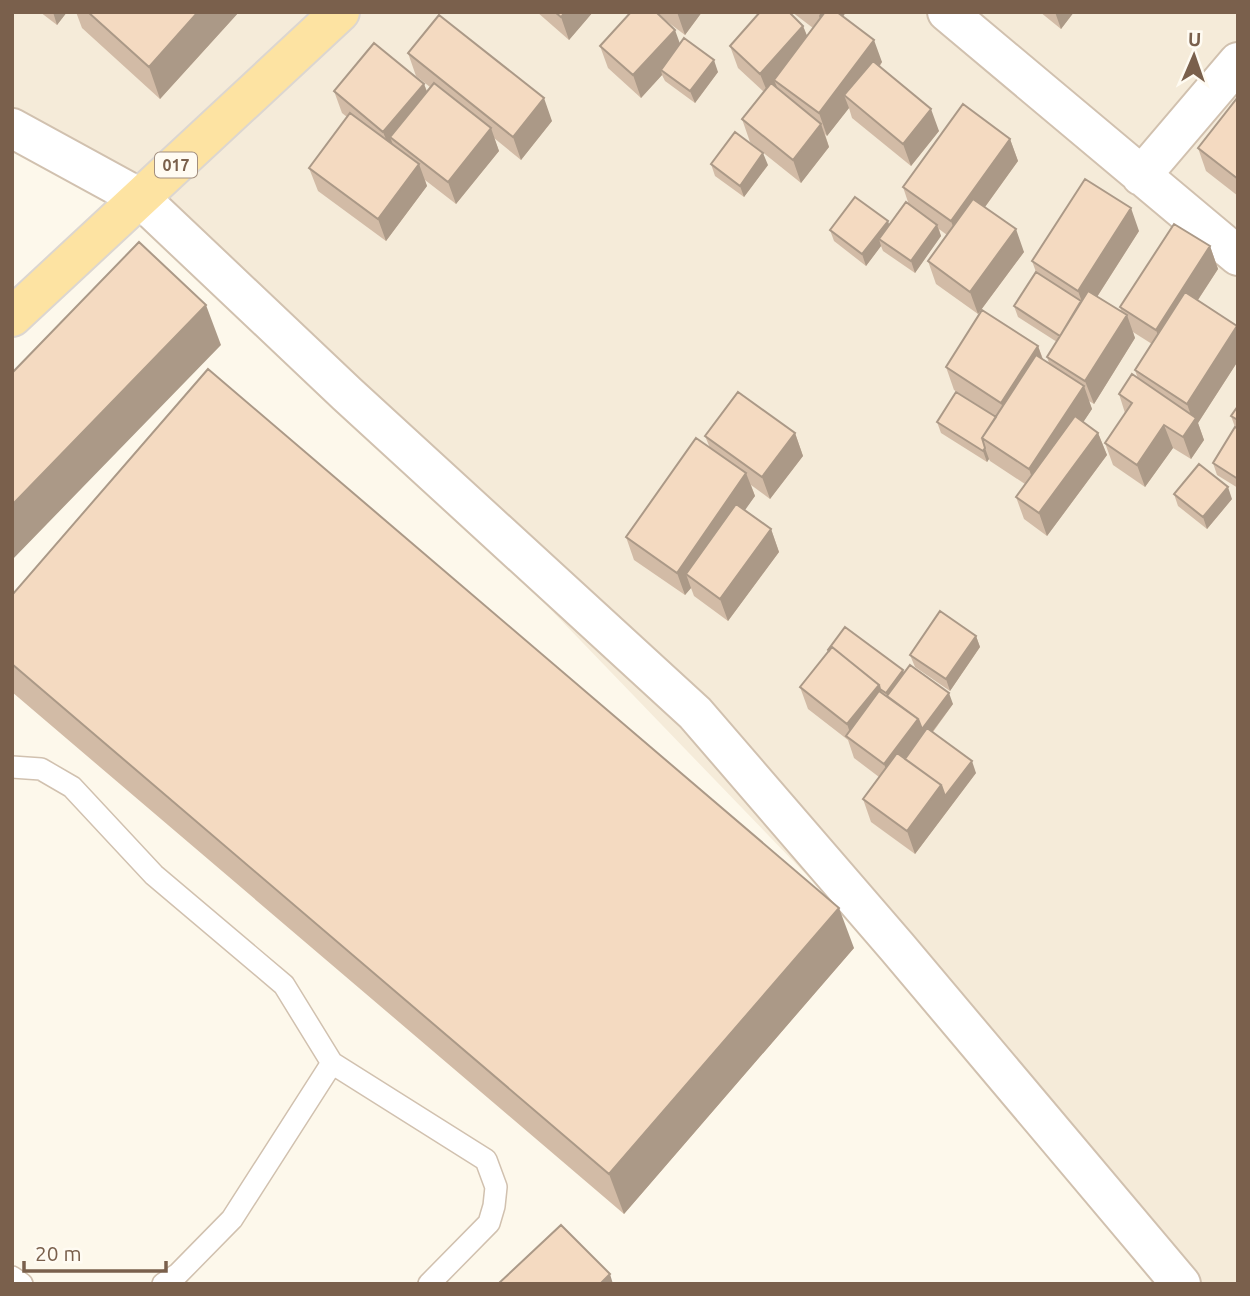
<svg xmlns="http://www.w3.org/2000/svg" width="1250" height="1296" viewBox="0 0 1250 1296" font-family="Ubuntu,sans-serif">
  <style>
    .residential { fill: #f5ebd9 }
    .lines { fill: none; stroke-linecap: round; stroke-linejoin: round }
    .lane-casing { stroke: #d1c1af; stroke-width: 24 }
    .street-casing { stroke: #d1c1af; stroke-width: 42 }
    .primary-casing { stroke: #dcd6d0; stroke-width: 42 }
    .lane { stroke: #fff; stroke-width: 21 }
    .street { stroke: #fff; stroke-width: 38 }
    .primary { stroke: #fde3a2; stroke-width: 38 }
    .wall { fill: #d2bba6 }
    .shaded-wall { fill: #ab9987 }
    .building { fill: #f4dac1; stroke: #ab9987; stroke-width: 2 }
    .labels { text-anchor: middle; stroke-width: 5; stroke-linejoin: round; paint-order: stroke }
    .shield { fill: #fffbf2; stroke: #a28e7e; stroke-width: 2 }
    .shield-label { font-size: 16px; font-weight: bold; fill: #7a604c }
  </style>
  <rect width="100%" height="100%" fill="#fdf8eb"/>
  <!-- residential -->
  <path class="residential" d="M 12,12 L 1238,12 L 1238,1284 L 1201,1284 L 148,192 L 12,113 Z"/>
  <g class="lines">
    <!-- lane casing -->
    <g class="lane-casing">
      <path id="lane" d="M 12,767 L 41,769 L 72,787 L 154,875 L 284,985 L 332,1063 L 232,1219 L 178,1274 L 163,1284
        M 332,1063 L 486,1160 L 496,1187 L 494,1206 L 489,1223 L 429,1284
        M 12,1277 L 22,1284"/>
    </g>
    <!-- street casing -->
    <g class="street-casing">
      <path id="street" d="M 947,12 L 1238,256
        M 12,128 L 140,198 L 347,394 L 695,713 L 897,947 L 1181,1284
        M 1141,176 L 1238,62"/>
    </g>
    <!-- primary casing -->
    <g class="primary-casing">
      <path id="primary" d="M 12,317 L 340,12"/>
    </g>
    <!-- lane -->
    <use href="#lane" class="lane"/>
    <!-- street -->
    <use href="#street" class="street"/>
    <!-- primary -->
    <use href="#primary" class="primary"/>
  </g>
  <!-- wall -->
  <path class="wall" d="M 40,12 L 67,12 L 57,25 Z
    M 76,12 L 239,12 L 160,99 L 82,28 Z
    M 537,12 L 593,12 L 569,40 Z
    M 631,12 L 702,12 L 685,35 L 661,17 L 680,44 L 718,72 L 695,103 L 665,81 L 662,75 L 641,98 L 608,68 L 600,46 Z
    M 792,12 L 846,12 L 843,17 L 882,62 L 880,66 L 939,131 L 911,166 L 852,118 L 849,108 L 827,136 L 825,134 L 829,147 L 801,183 L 750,142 L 742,119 L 764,92 L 738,68 L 730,46 L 803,26 L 807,36 L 813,28 Z
    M 1040,12 L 1074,12 L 1061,29 Z
    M 408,53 L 552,121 L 521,160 L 494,138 L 499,151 L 456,204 L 425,180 L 427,186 L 386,241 L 318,191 L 309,168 L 347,117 L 342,113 L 334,91 L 424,84 L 427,91 L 430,87 L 416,76 Z
    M 1238,97 L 1238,196 L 1206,171 L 1198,148 Z
    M 1010,139 L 1018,161 L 985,207 L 1024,252 L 978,314 L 936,284 L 928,261 L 947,235 L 939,229 L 941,236 L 915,273 L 883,251 L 881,246 L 866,266 L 834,241 L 830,230 L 889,225 L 909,205 L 903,187 Z
    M 711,164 L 768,165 L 744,197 L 715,176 Z
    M 1139,231 L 1097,297 L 1122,313 L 1120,307 L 1210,246 L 1218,269 L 1198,300 L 1237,326 L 1238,361 L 1198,423 L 1204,440 L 1191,459 L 1173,448 L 1145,487 L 1113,465 L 1105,443 L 1125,413 L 1119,394 L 1138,379 L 1135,370 L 1152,344 L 1133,332 L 1135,338 L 1094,404 L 1089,401 L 1092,409 L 1083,422 L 1098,433 L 1107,455 L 1047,536 L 1024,519 L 1016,497 L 1025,484 L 990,461 L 989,459 L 987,462 L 941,433 L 937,422 L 984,409 L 954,390 L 946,367 L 1038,346 L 1043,359 L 1049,363 L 1047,357 L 1057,342 L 1018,317 L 1014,306 L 1036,272 L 1032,261 Z
    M 1238,406 L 1238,488 L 1217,475 L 1213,463 L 1235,427 L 1231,416 Z
    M 795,433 L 803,456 L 770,499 L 751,485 L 755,496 L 744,510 L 771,529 L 779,552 L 728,621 L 694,596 L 691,588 L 685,595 L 634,560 L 626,537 L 710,448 L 705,436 Z
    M 1174,494 L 1232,499 L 1207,529 L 1178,506 Z
    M 12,595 L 854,948 L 624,1214 L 12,692 Z
    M 976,636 L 980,647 L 950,691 L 915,667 L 910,655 Z
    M 903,670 L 904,673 L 953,704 L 933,732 L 976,773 L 915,854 L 871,822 L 863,799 L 879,777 L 854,758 L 848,740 L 808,709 L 800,687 Z"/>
  <!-- shaded-wall -->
  <path class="shaded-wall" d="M 53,12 L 67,12 L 57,25 Z
    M 198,12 L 239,12 L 160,99 L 149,67 Z
    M 565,12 L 593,12 L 569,40 L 561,17 Z
    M 677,12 L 702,12 L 685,35 Z
    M 821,12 L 846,12 L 827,38 L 819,16 Z
    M 1055,12 L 1074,12 L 1061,29 Z
    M 803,26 L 812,48 L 774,80 L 777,87 L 769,96 L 760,74 Z
    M 675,30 L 683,52 L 661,70 L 662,75 L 641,98 L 633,75 Z
    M 874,40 L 882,62 L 853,102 L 844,95 L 849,108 L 827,136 L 819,113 Z
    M 714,60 L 718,72 L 695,103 L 690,91 Z
    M 424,84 L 432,106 L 390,137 L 395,150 L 392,154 L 383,132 Z
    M 544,98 L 552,121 L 521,160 L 513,137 Z
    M 931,109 L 939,131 L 911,166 L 903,144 Z
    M 821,124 L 829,147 L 801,183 L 793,160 Z
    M 491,128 L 499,151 L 456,204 L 448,182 Z
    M 1010,139 L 1018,161 L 959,243 L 951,221 Z
    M 763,153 L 768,165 L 744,197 L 740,186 Z
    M 419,164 L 427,186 L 386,241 L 378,219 Z
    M 1131,208 L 1139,231 L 1065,347 L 1082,302 L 1078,291 Z
    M 888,221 L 892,233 L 879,239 L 881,246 L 866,266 L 862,254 Z
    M 937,225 L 941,236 L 915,273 L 911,261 Z
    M 1016,229 L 1024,252 L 978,314 L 970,292 Z
    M 1210,246 L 1218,269 L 1164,352 L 1156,330 Z
    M 206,305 L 221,345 L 12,560 L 12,505 Z
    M 1127,315 L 1135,338 L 1094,404 L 1085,381 Z
    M 1237,326 L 1238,361 L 1198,423 L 1204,440 L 1191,459 L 1183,437 L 1193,421 L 1187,404 Z
    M 1038,346 L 1046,369 L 1009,425 L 1001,403 Z
    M 1084,386 L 1092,409 L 1037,492 L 1029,469 Z
    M 1164,425 L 1173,448 L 1145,487 L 1137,465 Z
    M 795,433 L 803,456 L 770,499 L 762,477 Z
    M 1098,433 L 1107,455 L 1047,536 L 1039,513 Z
    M 985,448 L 989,459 L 987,462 L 983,451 Z
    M 746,473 L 755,496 L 695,581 L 686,574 L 691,588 L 685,595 L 677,573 Z
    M 1228,487 L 1232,499 L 1207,529 L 1203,517 Z
    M 771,529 L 779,552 L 728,621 L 720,599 Z
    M 976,636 L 980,647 L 950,691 L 946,679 Z
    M 903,670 L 907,682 L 891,705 L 886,693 Z
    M 879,685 L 886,704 L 853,741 L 847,724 Z
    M 949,693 L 953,704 L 892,786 L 884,764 L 918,719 Z
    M 972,761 L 976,773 L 915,854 L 907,831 L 941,785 Z
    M 839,908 L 854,948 L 624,1214 L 609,1174 Z
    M 610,1274 L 613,1284 L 600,1284 Z"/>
  <!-- building -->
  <path class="building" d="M 88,12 L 198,12 L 149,67 Z
    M 555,12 L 565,12 L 561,17 Z
    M 631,12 L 656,12 L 675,30 L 633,75 L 600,46 Z
    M 760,12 L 789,12 L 803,26 L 760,74 L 730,46 Z
    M 825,12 L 837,12 L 874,40 L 819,113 L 774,80 Z
    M 439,15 L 544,98 L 513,137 L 408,53 Z
    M 684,38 L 714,60 L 690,91 L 661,70 Z
    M 374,43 L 424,84 L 383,132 L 334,91 Z
    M 873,61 L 931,109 L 903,144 L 844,95 Z
    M 434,83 L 491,128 L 448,182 L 390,137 Z
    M 771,83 L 821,124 L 793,160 L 742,119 Z
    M 1238,97 L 1238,179 L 1198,148 Z
    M 963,104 L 1010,139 L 951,221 L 903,187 Z
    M 350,113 L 419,164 L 378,219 L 309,168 Z
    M 735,132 L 763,153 L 740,186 L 711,164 Z
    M 1085,179 L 1131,208 L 1078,291 L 1032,261 Z
    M 855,197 L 888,221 L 862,254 L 830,230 Z
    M 973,199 L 1016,229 L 970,292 L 928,261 Z
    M 906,202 L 937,225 L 911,261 L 879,239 Z
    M 1174,224 L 1210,246 L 1156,330 L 1120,307 Z
    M 139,242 L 206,305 L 12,505 L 12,373 Z
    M 1036,272 L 1081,301 L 1060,336 L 1014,306 Z
    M 1088,291 L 1127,315 L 1085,381 L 1047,357 Z
    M 1185,292 L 1237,326 L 1187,404 L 1135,370 Z
    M 982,310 L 1038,346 L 1001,403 L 946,367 Z
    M 1036,355 L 1084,386 L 1029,469 L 982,438 Z
    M 208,369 L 839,908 L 609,1174 L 12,664 L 12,595 Z
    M 1132,374 L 1196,418 L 1183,437 L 1164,425 L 1137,465 L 1105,443 L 1132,403 L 1119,394 Z
    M 738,392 L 795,433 L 762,477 L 705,436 Z
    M 956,392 L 996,417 L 982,438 L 985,448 L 983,451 L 937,422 Z
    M 1238,406 L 1238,420 L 1231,416 Z
    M 1075,416 L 1098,433 L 1039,513 L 1016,497 Z
    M 1235,427 L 1238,429 L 1238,479 L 1213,463 Z
    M 696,438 L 746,473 L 677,573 L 626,537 Z
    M 1199,464 L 1228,487 L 1203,517 L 1174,494 Z
    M 736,504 L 771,529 L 720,599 L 686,574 Z
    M 940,611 L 976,636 L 946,679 L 910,655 Z
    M 845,627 L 903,670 L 886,693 L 880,689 L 879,685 L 832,647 L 829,651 L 828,650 Z
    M 832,647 L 879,685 L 847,724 L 800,687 Z
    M 910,665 L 949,693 L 922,729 L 918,719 L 887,696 Z
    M 879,691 L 918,719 L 884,764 L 846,736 Z
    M 927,728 L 972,761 L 945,796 L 941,785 L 905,759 Z
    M 897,753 L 941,785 L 907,831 L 863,799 Z
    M 561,1225 L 610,1274 L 600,1284 L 498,1284 Z"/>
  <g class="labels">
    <!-- shield labels -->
    <rect class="shield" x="155" y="152.5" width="42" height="25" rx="5"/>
    <g class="shield-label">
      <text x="176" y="171">017</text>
    </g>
  </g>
  <!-- border -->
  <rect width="1250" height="1296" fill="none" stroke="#7a604c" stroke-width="28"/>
  <!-- north arrow -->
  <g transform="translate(1194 56) rotate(2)" stroke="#fffbf2" stroke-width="5" paint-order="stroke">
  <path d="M0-5L12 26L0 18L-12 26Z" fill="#7a604c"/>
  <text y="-10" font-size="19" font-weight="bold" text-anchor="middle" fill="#7a604c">U</text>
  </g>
  <!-- scale -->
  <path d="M24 1261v10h142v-10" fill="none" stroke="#7a604c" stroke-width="3.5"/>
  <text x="35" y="1261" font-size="21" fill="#7a604c" stroke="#fffbf2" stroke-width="5" paint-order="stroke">20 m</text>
</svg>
